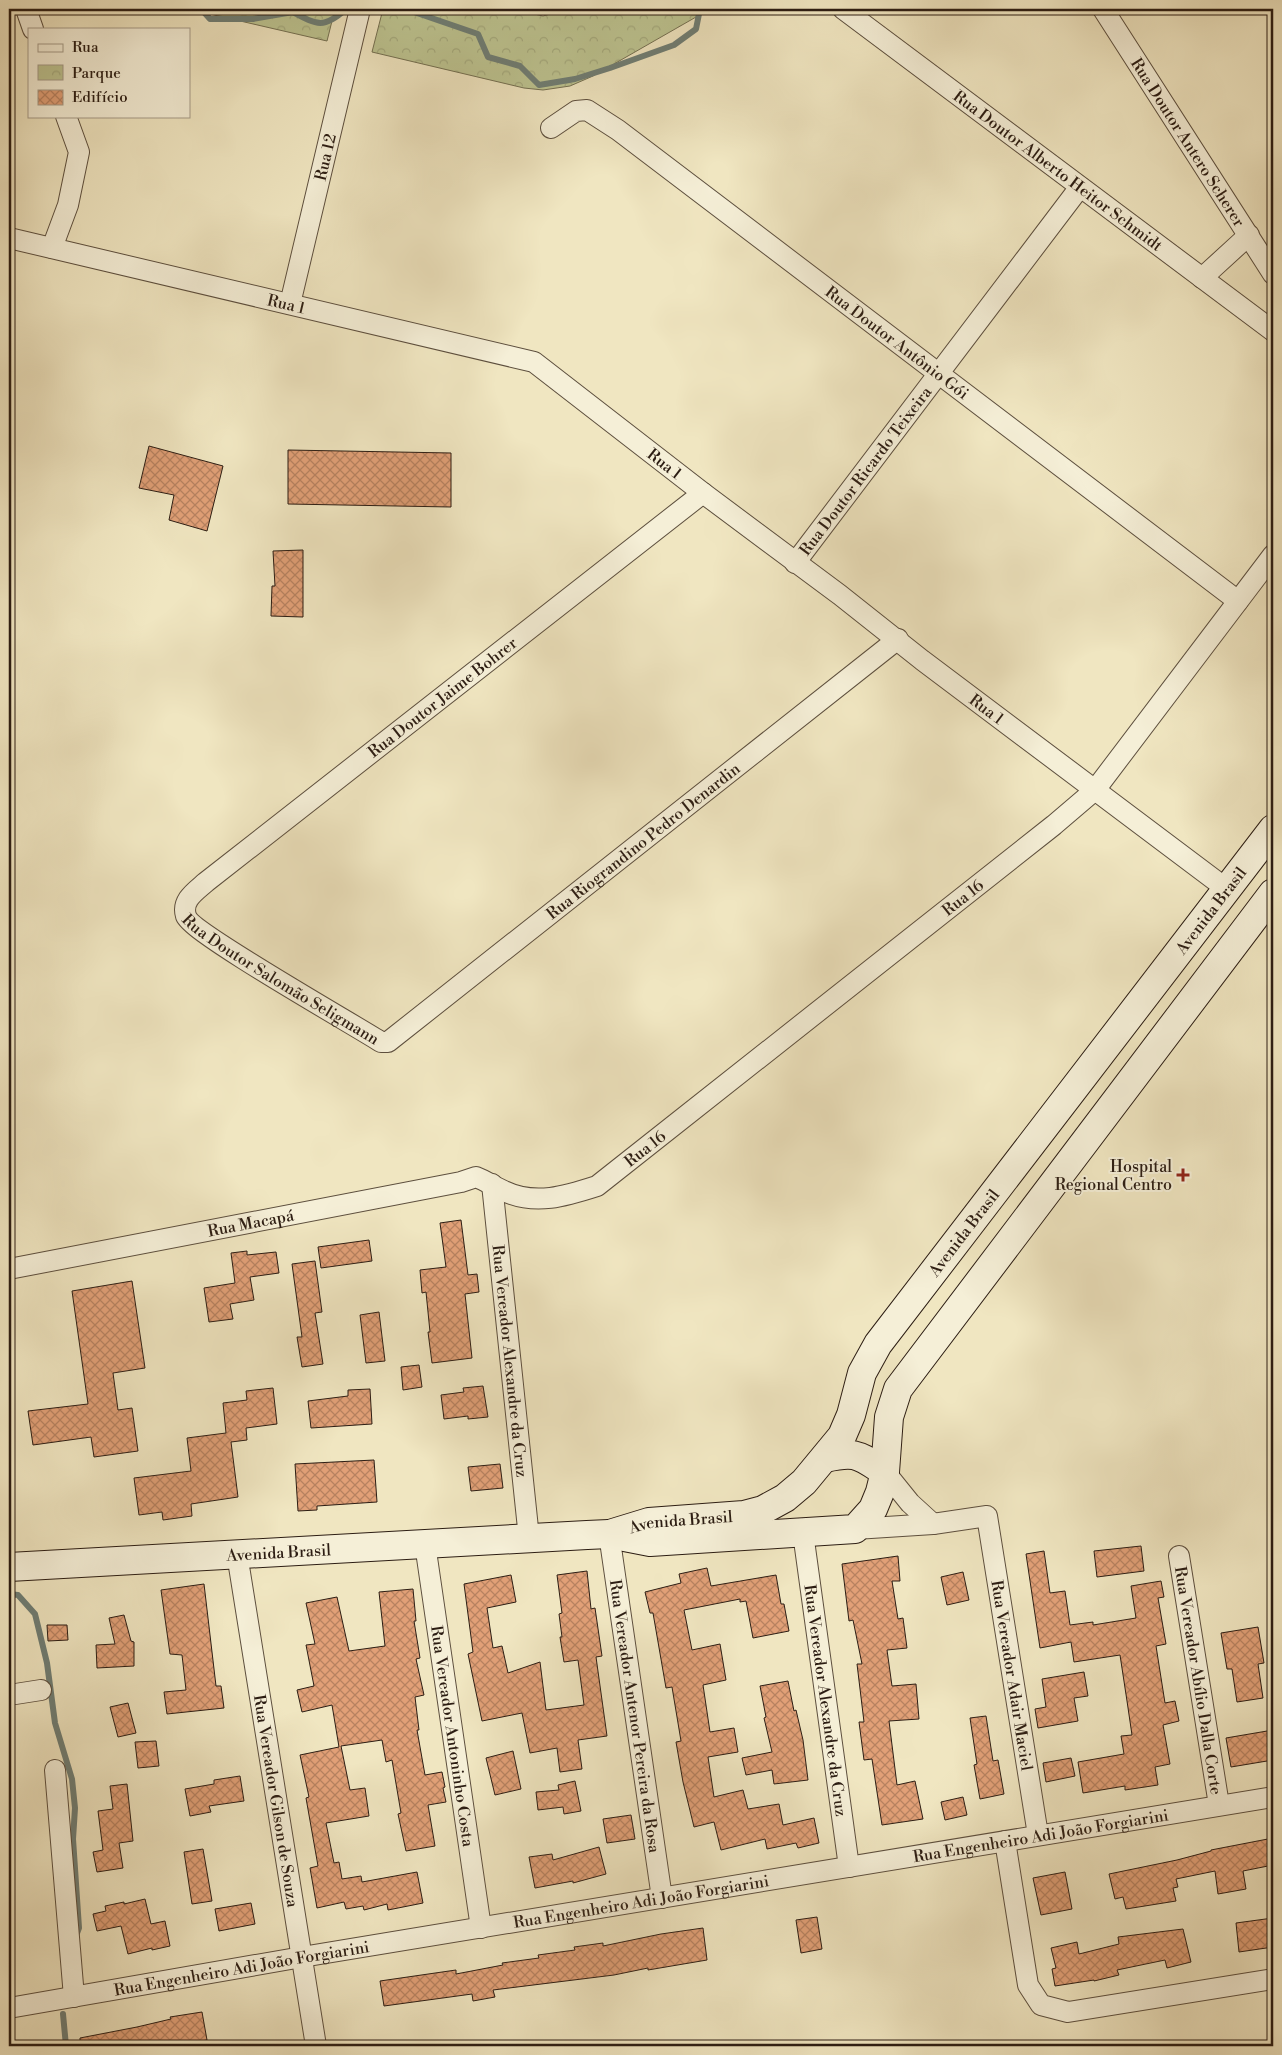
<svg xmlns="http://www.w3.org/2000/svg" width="1282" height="2055" viewBox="0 0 1282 2055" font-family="'Libre Bodoni',serif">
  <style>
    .park { fill: url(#park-crowns); stroke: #747052 }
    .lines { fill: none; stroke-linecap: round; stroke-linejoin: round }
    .stream { stroke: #6f7e75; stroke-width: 6 }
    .building { fill: url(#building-cross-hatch); stroke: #2c1d13 }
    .street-casing { stroke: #5d4f3e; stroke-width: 22 }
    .secondary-casing { stroke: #2c1d13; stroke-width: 30 }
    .street { stroke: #f5efd7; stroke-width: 20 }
    .secondary { stroke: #f5efd7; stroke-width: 28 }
    .poi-dot { fill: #8f2418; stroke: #f5efd7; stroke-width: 2 }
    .labels { text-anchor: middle; stroke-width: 4; stroke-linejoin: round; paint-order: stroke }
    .street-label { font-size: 16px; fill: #2c1d13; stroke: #f5efd7 }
    .poi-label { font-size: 16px; fill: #2c1d13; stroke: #f5efd7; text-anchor: end }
  </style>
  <defs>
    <pattern id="park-crowns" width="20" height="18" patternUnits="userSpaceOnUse" patternTransform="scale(1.25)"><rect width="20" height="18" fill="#bdc491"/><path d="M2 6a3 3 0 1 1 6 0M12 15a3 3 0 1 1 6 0" fill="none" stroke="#a3a87c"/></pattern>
    <pattern id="building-cross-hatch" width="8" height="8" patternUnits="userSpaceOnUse" patternTransform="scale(1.25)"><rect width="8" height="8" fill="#e1a077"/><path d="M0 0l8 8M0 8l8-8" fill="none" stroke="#b78260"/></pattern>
  </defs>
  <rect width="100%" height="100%" fill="#f0e6c1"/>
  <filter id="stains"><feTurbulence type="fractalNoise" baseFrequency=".004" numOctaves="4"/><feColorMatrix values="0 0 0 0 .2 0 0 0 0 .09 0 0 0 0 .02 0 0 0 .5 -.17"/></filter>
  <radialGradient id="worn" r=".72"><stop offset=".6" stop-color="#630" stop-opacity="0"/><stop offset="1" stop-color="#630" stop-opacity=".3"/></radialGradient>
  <!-- park -->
  <path class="park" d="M 188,9 L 335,9 L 327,41 Z
    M 383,9 L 513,9 L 543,16 L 554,13 L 563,9 L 710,9 L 593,76 L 570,86 L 543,90 L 524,88 L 372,52 Z"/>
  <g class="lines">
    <!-- stream -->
    <path class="stream" d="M 201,9 L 210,19 L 253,19 L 293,12 C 317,25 324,29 346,9
      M 396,9 L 414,12 L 478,34 L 488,57 L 520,66 L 539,85 L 575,79 L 610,68 L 674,45 L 696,29 L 700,9
      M 9,1594 L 18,1595 L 35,1614 L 47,1663 L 55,1723 L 72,1779 L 75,1808 L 73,1839 L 79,1928 L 76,1936
      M 63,2014 L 66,2046"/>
  </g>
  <!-- building -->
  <path class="building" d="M 149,446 L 223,466 L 207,531 L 169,520 L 174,495 L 139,488 Z
    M 288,450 L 451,453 L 451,507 L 288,504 Z
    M 303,550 L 303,617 L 271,616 L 272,586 L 275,586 L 273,551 Z
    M 461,1220 L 468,1275 L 477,1274 L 479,1292 L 465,1294 L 472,1358 L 432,1363 L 428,1332 L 430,1332 L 426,1292 L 422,1293 L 420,1270 L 446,1267 L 440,1223 Z
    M 369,1240 L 372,1261 L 321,1268 L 318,1247 Z
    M 247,1251 L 247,1255 L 276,1252 L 279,1273 L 250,1277 L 254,1300 L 230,1304 L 233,1319 L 209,1322 L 204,1288 L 235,1283 L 231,1253 Z
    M 315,1261 L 322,1312 L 315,1313 L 323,1364 L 302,1367 L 297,1337 L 302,1337 L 292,1264 Z
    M 132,1281 L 145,1368 L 113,1373 L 118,1410 L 132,1408 L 138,1451 L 94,1457 L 91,1437 L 33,1445 L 28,1411 L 88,1404 L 72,1291 Z
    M 379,1312 L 385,1361 L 366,1363 L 360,1315 Z
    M 419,1365 L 422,1387 L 403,1390 L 401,1367 Z
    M 483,1386 L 488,1417 L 468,1419 L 468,1416 L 444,1419 L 441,1395 L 464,1392 L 463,1388 Z
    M 273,1388 L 277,1424 L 246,1428 L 247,1440 L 231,1442 L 238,1497 L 191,1504 L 192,1516 L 163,1520 L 162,1512 L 139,1515 L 134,1478 L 191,1471 L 187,1438 L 226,1433 L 223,1403 L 247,1400 L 246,1391 Z
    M 370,1389 L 372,1424 L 311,1428 L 308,1401 L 348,1396 L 348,1390 Z
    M 374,1460 L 377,1502 L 317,1506 L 317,1510 L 298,1511 L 295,1464 Z
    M 500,1464 L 503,1488 L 471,1491 L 468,1467 Z
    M 1141,1546 L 1144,1571 L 1097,1577 L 1094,1551 Z
    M 1044,1551 L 1050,1593 L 1065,1591 L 1070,1625 L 1093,1622 L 1093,1625 L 1136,1618 L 1131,1586 L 1161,1581 L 1164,1597 L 1158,1598 L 1166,1644 L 1156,1646 L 1165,1703 L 1175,1701 L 1179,1721 L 1163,1725 L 1170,1764 L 1155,1767 L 1158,1785 L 1125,1790 L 1125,1786 L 1083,1793 L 1078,1762 L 1124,1754 L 1121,1736 L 1132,1735 L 1127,1701 L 1120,1655 L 1074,1662 L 1071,1642 L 1040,1648 L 1026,1554 Z
    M 898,1556 L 900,1581 L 892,1581 L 898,1619 L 903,1618 L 907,1648 L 887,1650 L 892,1686 L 916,1684 L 919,1719 L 889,1721 L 897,1785 L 915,1781 L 923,1819 L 882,1825 L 872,1759 L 864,1760 L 859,1722 L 864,1722 L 857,1664 L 862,1664 L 853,1620 L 849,1621 L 842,1564 Z
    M 707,1568 L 711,1586 L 776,1575 L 781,1604 L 784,1604 L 789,1631 L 753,1638 L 746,1601 L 740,1602 L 740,1599 L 684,1610 L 692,1650 L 720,1644 L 726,1680 L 703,1685 L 710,1732 L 734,1728 L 738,1752 L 708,1757 L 714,1797 L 743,1790 L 748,1809 L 779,1804 L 783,1825 L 814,1818 L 819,1843 L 798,1848 L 796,1843 L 767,1849 L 765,1839 L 721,1850 L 714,1822 L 694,1827 L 683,1782 L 676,1742 L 681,1741 L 672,1687 L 666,1688 L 653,1613 L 650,1613 L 645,1592 L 681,1583 L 679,1574 Z
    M 587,1571 L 591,1609 L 595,1608 L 602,1656 L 596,1657 L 607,1736 L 578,1740 L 582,1769 L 560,1772 L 557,1748 L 530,1753 L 522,1713 L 482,1721 L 468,1654 L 473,1652 L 464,1584 L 511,1575 L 516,1602 L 487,1608 L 493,1648 L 502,1646 L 508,1673 L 540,1662 L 546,1710 L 584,1705 L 578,1660 L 564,1662 L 560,1637 L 562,1637 L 559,1614 L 562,1613 L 557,1575 Z
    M 963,1572 L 969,1600 L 947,1605 L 941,1577 Z
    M 204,1584 L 216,1686 L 221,1686 L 224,1708 L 167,1714 L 164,1692 L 186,1690 L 182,1655 L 170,1654 L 161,1590 Z
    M 413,1589 L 416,1621 L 414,1621 L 420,1658 L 416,1659 L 424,1695 L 415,1697 L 419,1730 L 417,1730 L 425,1775 L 442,1772 L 445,1787 L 443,1788 L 446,1802 L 428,1805 L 435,1846 L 406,1851 L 398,1814 L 401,1813 L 392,1760 L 386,1762 L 382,1740 L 341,1746 L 350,1790 L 365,1788 L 369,1816 L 326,1823 L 334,1863 L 339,1862 L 342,1879 L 361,1876 L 362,1882 L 417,1872 L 423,1903 L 388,1910 L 387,1904 L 364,1910 L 363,1906 L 346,1909 L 344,1902 L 317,1908 L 310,1868 L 318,1866 L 306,1798 L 309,1797 L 300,1755 L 339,1747 L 332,1705 L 302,1712 L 297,1690 L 314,1686 L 306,1645 L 315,1644 L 306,1603 L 337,1597 L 349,1651 L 385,1646 L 379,1592 Z
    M 124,1615 L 131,1641 L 134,1642 L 134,1666 L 97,1668 L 96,1645 L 115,1644 L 109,1618 Z
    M 47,1625 L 67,1625 L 68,1640 L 48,1641 Z
    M 1258,1627 L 1264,1663 L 1258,1664 L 1263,1698 L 1237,1702 L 1232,1669 L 1227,1669 L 1221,1633 Z
    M 1084,1672 L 1088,1696 L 1074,1698 L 1078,1721 L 1038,1728 L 1035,1709 L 1046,1707 L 1042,1679 Z
    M 788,1681 L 794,1711 L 796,1710 L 803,1740 L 808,1780 L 774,1784 L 772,1770 L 746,1775 L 742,1758 L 772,1752 L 764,1718 L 766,1717 L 760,1686 Z
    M 128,1703 L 136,1733 L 118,1737 L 110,1707 Z
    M 986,1716 L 993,1761 L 998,1760 L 1004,1794 L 980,1799 L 974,1765 L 977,1764 L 970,1718 Z
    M 1273,1730 L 1273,1760 L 1231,1767 L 1226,1738 Z
    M 156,1741 L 159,1766 L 138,1768 L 135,1742 Z
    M 513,1751 L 521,1789 L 495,1795 L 486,1758 Z
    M 1071,1758 L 1075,1776 L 1046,1782 L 1043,1763 Z
    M 240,1776 L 244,1801 L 209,1806 L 211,1812 L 190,1816 L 185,1789 L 214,1784 L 214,1780 Z
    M 575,1781 L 581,1811 L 564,1814 L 563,1807 L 538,1810 L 536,1792 L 559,1790 L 558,1785 Z
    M 127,1784 L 133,1841 L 119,1843 L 123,1868 L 97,1872 L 93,1852 L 103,1850 L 98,1811 L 113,1809 L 110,1786 Z
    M 963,1797 L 967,1815 L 945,1820 L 941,1802 Z
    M 631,1815 L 635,1839 L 607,1843 L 603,1819 Z
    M 1273,1838 L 1273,1865 L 1243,1871 L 1246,1889 L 1218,1894 L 1215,1871 L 1176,1879 L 1178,1887 L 1173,1888 L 1176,1901 L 1126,1909 L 1123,1897 L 1115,1899 L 1109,1874 L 1177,1860 L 1211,1851 L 1211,1850 Z
    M 599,1847 L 606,1874 L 573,1883 L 573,1881 L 535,1888 L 529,1857 L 552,1854 L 553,1860 Z
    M 203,1849 L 212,1901 L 192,1904 L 184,1852 Z
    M 1065,1872 L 1072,1909 L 1041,1915 L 1033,1878 Z
    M 145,1899 L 151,1924 L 165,1921 L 170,1946 L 152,1950 L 152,1948 L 128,1954 L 121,1926 L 97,1931 L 93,1914 L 106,1911 L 105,1906 L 124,1902 L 124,1904 Z
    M 251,1903 L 255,1924 L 219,1931 L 215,1909 Z
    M 817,1917 L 822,1949 L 801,1953 L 796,1920 Z
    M 1273,1918 L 1273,1947 L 1239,1952 L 1236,1923 Z
    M 703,1928 L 707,1960 L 648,1970 L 648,1968 L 614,1975 L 493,1990 L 495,1997 L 473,2001 L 472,1994 L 384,2006 L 380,1981 L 456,1970 L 456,1974 L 503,1965 L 502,1963 L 539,1958 L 538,1955 L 575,1950 L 574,1947 L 603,1943 L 603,1946 L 661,1934 Z
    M 1183,1929 L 1191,1962 L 1167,1968 L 1165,1960 L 1117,1970 L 1119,1975 L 1094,1981 L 1094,1980 L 1055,1986 L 1052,1969 L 1056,1968 L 1051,1948 L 1077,1942 L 1079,1954 L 1119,1944 L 1118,1937 Z
    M 202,2012 L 207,2040 L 167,2046 L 80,2046 L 80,2038 L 137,2027 L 171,2019 L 170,2017 Z"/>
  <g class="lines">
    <!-- street casing -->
    <g class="street-casing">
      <g id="street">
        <path d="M 26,9 L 33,29"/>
        <path id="s1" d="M 843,9 L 1273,331"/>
        <path id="s2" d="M 1103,9 L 1273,274"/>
        <path id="s3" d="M 551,128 L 576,111 L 587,110 L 618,130 L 1238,601"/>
        <path id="s4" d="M 9,238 L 534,362 L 703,493 L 840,595 L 922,660 L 1228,890"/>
        <path d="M 52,248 L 68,205 L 79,152 L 66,116"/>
        <path d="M 1202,278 L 1249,235"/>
        <path id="s5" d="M 290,304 L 360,9"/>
        <path id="s6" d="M 703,493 L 206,882 C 196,891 181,900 186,916 C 192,933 353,1024 381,1042 L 388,1042 L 898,639"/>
        <path id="s7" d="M 795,563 L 1080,187"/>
        <path id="s8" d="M 492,1184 L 529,1538"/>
        <path id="s9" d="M 9,1269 L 461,1182 L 476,1177 C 486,1181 495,1187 504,1191 C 535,1206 566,1196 597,1186 L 1054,825 L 1095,790 L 1273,555"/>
        <path d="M 885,1472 L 910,1503 L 933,1524"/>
        <path id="s10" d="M 855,1529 L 933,1524 L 987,1516 L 1038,1835"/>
        <path id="s11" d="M 803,1533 L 849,1867"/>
        <path id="s12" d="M 609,1534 L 662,1898"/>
        <path id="s13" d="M 425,1544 L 481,1928"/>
        <path id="s14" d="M 237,1554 L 316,2046"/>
        <path id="s15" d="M 1179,1556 L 1219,1805"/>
        <path d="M 9,1695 L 41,1690"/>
        <path d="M 55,1770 L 74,1997"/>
        <path d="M 1005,1841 L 1028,1985 L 1041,2005 L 1068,2012 L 1273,1979"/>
        <path id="s16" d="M 9,2008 L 302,1957 L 1273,1797"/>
      </g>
    </g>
    <!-- secondary casing -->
    <g class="secondary-casing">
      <g id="secondary">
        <path d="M 825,1458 C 857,1451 858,1455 885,1472"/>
        <path id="s17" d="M 613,1533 L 649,1522 L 744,1515 L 763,1510 L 785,1498 L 804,1482 L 842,1436 L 851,1415 L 862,1373 L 878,1344 L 1273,829"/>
        <path id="s18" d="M 9,1567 L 587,1535 L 609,1534 L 650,1542 L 855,1529 L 873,1509 L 880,1492 L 885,1472 L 889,1417 L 898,1389 L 1273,893"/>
      </g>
    </g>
    <!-- street -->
    <use href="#street" class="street"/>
    <!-- secondary -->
    <use href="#secondary" class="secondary"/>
  </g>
  <!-- markers -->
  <path class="poi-dot" d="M1180.5 1167.5h5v5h5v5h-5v5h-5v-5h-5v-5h5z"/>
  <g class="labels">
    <!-- street labels -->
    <g class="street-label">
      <text dy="6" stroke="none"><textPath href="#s2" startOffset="158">Rua Doutor Antero Scherer</textPath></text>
      <text dy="6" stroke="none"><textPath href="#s5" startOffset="151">Rua 12</textPath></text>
      <text dy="6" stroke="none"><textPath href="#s1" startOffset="269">Rua Doutor Alberto Heitor Schmidt</textPath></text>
      <text dy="6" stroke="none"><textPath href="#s4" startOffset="285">Rua 1</textPath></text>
      <text dy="6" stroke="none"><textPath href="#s3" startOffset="429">Rua Doutor Antônio Gói</textPath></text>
      <text dy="6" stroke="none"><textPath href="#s4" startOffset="705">Rua 1</textPath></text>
      <text dy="6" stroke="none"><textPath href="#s7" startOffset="116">Rua Doutor Ricardo Teixeira</textPath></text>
      <text transform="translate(442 697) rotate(-38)" y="6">Rua Doutor Jaime Bohrer</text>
      <text dy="6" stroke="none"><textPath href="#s4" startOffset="1110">Rua 1</textPath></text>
      <text dy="6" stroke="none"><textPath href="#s6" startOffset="1238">Rua Riograndino Pedro Denardin</textPath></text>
      <text dy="6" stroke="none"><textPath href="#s9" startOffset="1069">Rua 16</textPath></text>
      <text dy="6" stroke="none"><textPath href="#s17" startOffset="908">Avenida Brasil</textPath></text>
      <text dy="6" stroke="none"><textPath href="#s6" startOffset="788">Rua Doutor Salomão Seligmann</textPath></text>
      <text dy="6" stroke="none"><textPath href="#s9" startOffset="664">Rua 16</textPath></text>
      <text dy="6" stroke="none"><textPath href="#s9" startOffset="246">Rua Macapá</textPath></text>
      <text dy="6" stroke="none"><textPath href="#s17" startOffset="502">Avenida Brasil</textPath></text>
      <text dy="6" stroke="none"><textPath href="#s8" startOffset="178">Rua Vereador Alexandre da Cruz</textPath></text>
      <text dy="6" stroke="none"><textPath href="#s17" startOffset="69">Avenida Brasil</textPath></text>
      <text dy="6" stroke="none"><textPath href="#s18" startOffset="270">Avenida Brasil</textPath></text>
      <text dy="6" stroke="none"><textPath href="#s10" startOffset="294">Rua Vereador Adair Maciel</textPath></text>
      <text dy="6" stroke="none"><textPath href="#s15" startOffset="126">Rua Vereador Abílio Dalla Corte</textPath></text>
      <text dy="6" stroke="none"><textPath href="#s11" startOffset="169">Rua Vereador Alexandre da Cruz</textPath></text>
      <text dy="6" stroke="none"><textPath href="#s12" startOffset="184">Rua Vereador Antenor Pereira da Rosa</textPath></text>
      <text dy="6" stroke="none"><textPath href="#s13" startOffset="194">Rua Vereador Antoninho Costa</textPath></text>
      <text dy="6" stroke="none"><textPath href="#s14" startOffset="250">Rua Vereador Gilson de Souza</textPath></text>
      <text dy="6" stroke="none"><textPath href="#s16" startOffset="1046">Rua Engenheiro Adi João Forgiarini</textPath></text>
      <text dy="6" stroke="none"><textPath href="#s16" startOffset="641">Rua Engenheiro Adi João Forgiarini</textPath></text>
      <text dy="6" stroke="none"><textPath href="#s16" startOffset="236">Rua Engenheiro Adi João Forgiarini</textPath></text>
    </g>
    <!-- poi labels -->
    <g class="poi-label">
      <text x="1172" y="1172">Hospital<tspan x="1172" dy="18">Regional Centro</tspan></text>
    </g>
  </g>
  <!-- margin -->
  <rect width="1282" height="2055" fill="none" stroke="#f0e6c1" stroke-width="30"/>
  <rect x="10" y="10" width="1262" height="2035" fill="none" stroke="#2c1d13" stroke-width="2.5"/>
  <rect x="15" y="15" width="1252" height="2025" fill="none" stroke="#2c1d13"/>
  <!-- legend -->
  <rect x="28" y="28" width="162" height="90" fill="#f5efd7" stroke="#a59b89"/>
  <rect x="38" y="44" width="25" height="8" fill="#f5efd7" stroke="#a59b89"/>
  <text x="72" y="52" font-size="15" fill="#2c1d13">Rua</text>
  <rect x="38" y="65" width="25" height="15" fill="url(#park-crowns)" stroke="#a59b89"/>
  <text x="72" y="78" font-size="15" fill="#2c1d13">Parque</text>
  <rect x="38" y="90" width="25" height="15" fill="url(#building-cross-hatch)" stroke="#a59b89"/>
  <text x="72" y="102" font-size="15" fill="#2c1d13">Edifício</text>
  <rect width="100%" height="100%" filter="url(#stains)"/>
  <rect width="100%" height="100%" fill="url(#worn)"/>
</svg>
